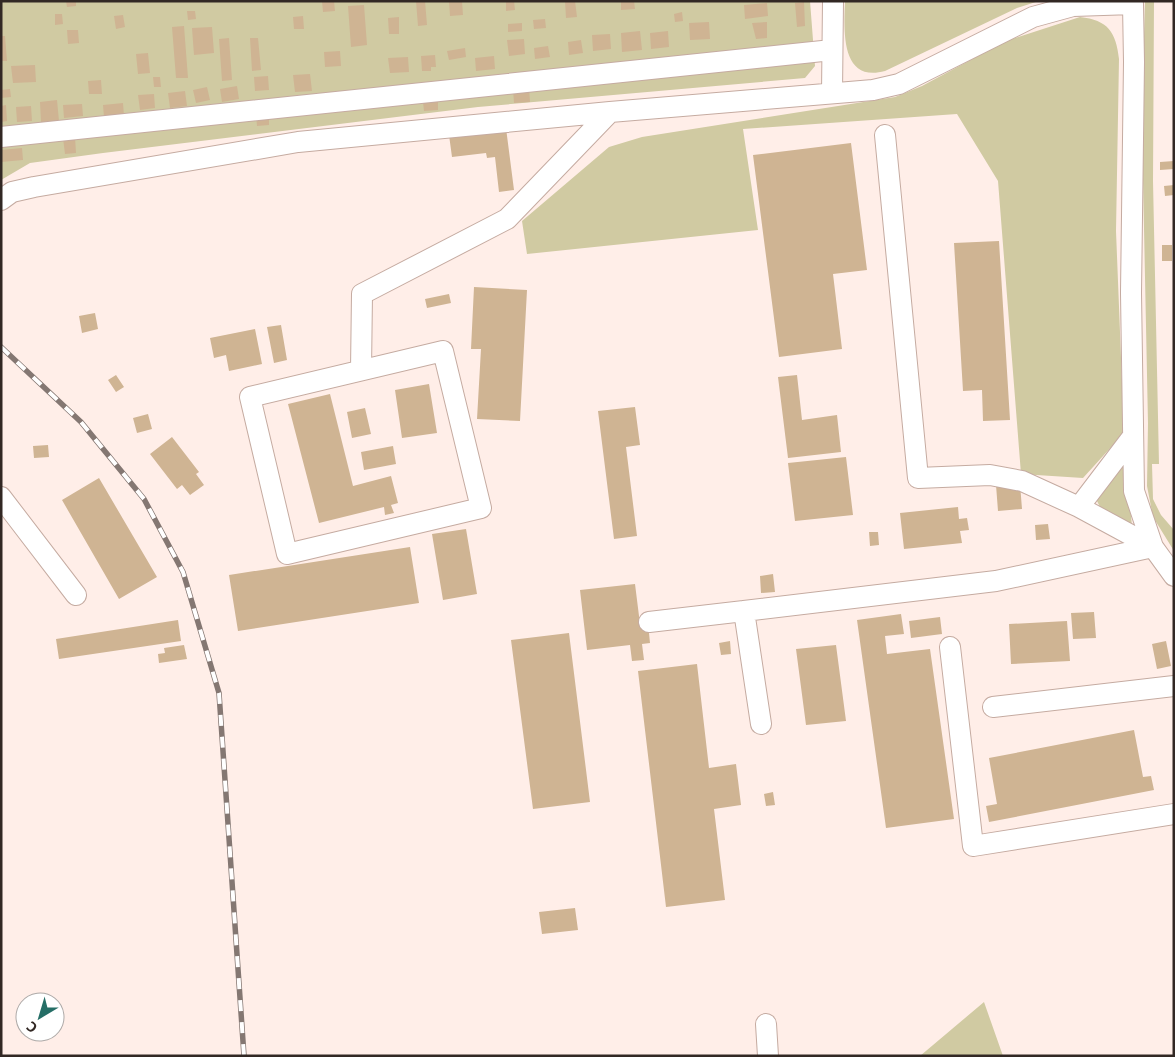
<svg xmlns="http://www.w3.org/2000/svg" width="1175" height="1057" viewBox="0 0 1175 1057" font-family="'Open Sans',sans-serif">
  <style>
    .green { fill: #d0caa2 }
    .building { fill: #cfb493 }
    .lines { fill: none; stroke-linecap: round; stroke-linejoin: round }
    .minor-casing { stroke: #c5aba1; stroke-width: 22 }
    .minor { stroke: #fff; stroke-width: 20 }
    .rail-casing { stroke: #847772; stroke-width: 5.5 }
    .rail { stroke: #fff; stroke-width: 4; stroke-dasharray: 11; stroke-linecap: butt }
  </style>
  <rect width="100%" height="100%" fill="#ffeee8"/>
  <!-- green -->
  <path class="green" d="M 1,1 L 810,1 L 815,66 L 805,78 L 478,107 L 103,153 L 30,163 L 1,180 Z
    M 845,1 L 1039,1 L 1017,8 L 885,71 C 840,83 844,30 845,1 Z
    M 1145,1 L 1154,1 L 1153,181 L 1159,464 L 1152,464 L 1153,499 L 1161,515 L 1174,530 L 1174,551 L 1153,517 L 1147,486 L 1148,423 L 1143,180 L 1140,179 Z
    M 1080,17 C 1108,20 1116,32 1119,59 L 1116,231 L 1124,433 L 1083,478 L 1021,474 L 998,181 L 957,114 L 743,129 L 758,230 L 527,254 L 522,221 L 609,147 L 642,137 L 895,97 L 922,86 L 1006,41 Z
    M 1125,456 L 1132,526 L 1101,509 L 1096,499 Z
    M 984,1002 L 1003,1056 L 920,1056 Z"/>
  <!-- building -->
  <path class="building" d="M 66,1 L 76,1 L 76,6 L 67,7 Z
    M 322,1 L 334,1 L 335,11 L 323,12 Z
    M 416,1 L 425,1 L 427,25 L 418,26 Z
    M 449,1 L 462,1 L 463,15 L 450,16 Z
    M 506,1 L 514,1 L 515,10 L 506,11 Z
    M 565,1 L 575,1 L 577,17 L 566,18 Z
    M 621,1 L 634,1 L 635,9 L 621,10 Z
    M 804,2 L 805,26 L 797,27 L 795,3 Z
    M 767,3 L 768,16 L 745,19 L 744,5 Z
    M 364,5 L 367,45 L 351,47 L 348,6 Z
    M 187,11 L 195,11 L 196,19 L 188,20 Z
    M 682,12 L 683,21 L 675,22 L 674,14 Z
    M 55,14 L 62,14 L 63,24 L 55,25 Z
    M 123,15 L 125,27 L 116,29 L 114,16 Z
    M 303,16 L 304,29 L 294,29 L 293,17 Z
    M 399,17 L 399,34 L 389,34 L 388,18 Z
    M 545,19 L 546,28 L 534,29 L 533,20 Z
    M 709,22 L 710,39 L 690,40 L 689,23 Z
    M 767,22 L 767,38 L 756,39 L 752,23 Z
    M 522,23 L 522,31 L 508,32 L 508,24 Z
    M 184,26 L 188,78 L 176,78 L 172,27 Z
    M 212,27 L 214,53 L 194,55 L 192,28 Z
    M 67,30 L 78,30 L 79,43 L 68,44 Z
    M 640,31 L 642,50 L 622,52 L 621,33 Z
    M 668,31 L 669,47 L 651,49 L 650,33 Z
    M 610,34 L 611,49 L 593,51 L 592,35 Z
    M 1,36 L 5,36 L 7,61 L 1,61 Z
    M 229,38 L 232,80 L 222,81 L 219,39 Z
    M 250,38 L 258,38 L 261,70 L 252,71 Z
    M 524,39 L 525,54 L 509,56 L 507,40 Z
    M 581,40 L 583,53 L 569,55 L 568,42 Z
    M 548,46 L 550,57 L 535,59 L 534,48 Z
    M 465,48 L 466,57 L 449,60 L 447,51 Z
    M 340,51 L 341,66 L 325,67 L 324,52 Z
    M 148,53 L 150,73 L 138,74 L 136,54 Z
    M 435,55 L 436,67 L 431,67 L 431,71 L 422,71 L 421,56 Z
    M 494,56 L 495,69 L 476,71 L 475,58 Z
    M 408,57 L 409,72 L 390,73 L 388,58 Z
    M 35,65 L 36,82 L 13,83 L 11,66 Z
    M 310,74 L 312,91 L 295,92 L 293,75 Z
    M 268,76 L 269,90 L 255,91 L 254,77 Z
    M 153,77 L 160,77 L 161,87 L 154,87 Z
    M 101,80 L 102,94 L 89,94 L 88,81 Z
    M 237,86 L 239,99 L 222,102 L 220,89 Z
    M 207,87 L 210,100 L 196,103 L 193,90 Z
    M 529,87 L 530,102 L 514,103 L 513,89 Z
    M 10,89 L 11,97 L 1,98 L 1,90 Z
    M 185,91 L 187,106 L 170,108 L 168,93 Z
    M 154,94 L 155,108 L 140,110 L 138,95 Z
    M 57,100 L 59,121 L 41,122 L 40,102 Z
    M 438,101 L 438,110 L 424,111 L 423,102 Z
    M 123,103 L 124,116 L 104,117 L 103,105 Z
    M 82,104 L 83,116 L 64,118 L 63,105 Z
    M 6,105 L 7,121 L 1,122 L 1,106 Z
    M 31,106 L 32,121 L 17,122 L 16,107 Z
    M 269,114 L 269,125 L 257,126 L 256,115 Z
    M 506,128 L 514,190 L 499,192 L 495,157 L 487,158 L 486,153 L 452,157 L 449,135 Z
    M 75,137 L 76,153 L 65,154 L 63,138 Z
    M 851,143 L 867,270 L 833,274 L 842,349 L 779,357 L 753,155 Z
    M 22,148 L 23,160 L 1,162 L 1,150 Z
    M 1174,161 L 1174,169 L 1160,170 L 1160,162 Z
    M 1174,185 L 1174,195 L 1165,196 L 1164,186 Z
    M 999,241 L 1010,420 L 983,421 L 982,390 L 963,391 L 954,243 Z
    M 1162,245 L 1172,245 L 1172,261 L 1162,261 Z
    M 474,287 L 527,290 L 520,421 L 477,419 L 481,349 L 471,349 Z
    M 449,294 L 451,303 L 427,308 L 425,299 Z
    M 95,313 L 98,329 L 82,333 L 79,316 Z
    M 281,325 L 287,360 L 274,363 L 267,327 Z
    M 255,329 L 262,364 L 229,371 L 226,355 L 214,358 L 210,338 Z
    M 116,375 L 124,387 L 116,392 L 108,380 Z
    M 797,375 L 802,420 L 837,415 L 841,452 L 788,458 L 778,377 Z
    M 429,384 L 437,433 L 402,438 L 395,390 Z
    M 330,394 L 353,486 L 391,476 L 398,503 L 391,505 L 394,513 L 385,515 L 384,507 L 319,523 L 288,404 Z
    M 635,407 L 640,445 L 626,447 L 637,536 L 614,539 L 598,411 Z
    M 365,408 L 371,434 L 352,438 L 347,412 Z
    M 148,414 L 152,429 L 137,433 L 133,418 Z
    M 172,437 L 199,472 L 196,474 L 204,485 L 190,495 L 182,485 L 177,489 L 150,454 Z
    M 48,445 L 49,457 L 34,458 L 33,446 Z
    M 393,446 L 396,464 L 364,470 L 361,452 Z
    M 846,457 L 853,515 L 795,521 L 788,463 Z
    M 99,478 L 157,577 L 119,599 L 62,500 Z
    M 1020,484 L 1022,509 L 998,511 L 996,485 Z
    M 958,507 L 959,519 L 967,518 L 969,530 L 960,531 L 962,543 L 904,549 L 900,513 Z
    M 1048,524 L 1050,539 L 1036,540 L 1035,525 Z
    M 466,529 L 477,594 L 443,600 L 432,534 Z
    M 869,532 L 878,532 L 879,545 L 870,546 Z
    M 410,547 L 419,603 L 238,631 L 229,575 Z
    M 773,574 L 775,592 L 761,593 L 760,576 Z
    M 635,584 L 640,624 L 648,623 L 650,643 L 642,644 L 644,660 L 632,661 L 630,645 L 587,650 L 580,590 Z
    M 1094,612 L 1096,638 L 1073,639 L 1071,613 Z
    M 901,614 L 904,634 L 885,636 L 887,654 L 930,649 L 954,819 L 886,828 L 857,620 Z
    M 940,617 L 942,634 L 911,638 L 909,621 Z
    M 178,620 L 181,641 L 59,659 L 56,639 Z
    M 1067,621 L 1070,661 L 1011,664 L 1009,624 Z
    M 569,633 L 590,802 L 533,809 L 511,640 Z
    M 730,641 L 731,654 L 721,655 L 719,643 Z
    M 1166,641 L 1171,666 L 1157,669 L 1152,644 Z
    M 184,645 L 187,659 L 159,663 L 158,654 L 165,653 L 164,648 Z
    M 836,645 L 846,721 L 806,725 L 796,649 Z
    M 697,664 L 709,768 L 736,764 L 741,805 L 714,809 L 725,900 L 666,907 L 638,671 Z
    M 1134,730 L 1143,777 L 1151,776 L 1154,790 L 989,822 L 986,806 L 997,804 L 989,758 Z
    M 773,792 L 775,805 L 766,806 L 764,794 Z
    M 575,908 L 578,930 L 542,934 L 539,912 Z"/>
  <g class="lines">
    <!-- minor casing -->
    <g class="minor-casing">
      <path id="minor" d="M 832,93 L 833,1
        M 1,137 L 832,50
        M 1,200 L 12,192 L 34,187 L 298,142 L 610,112 L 873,90 L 899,84 L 1033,17 L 1073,6 L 1133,4 L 1134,62 L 1131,293 L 1134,491 L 1153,547 L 1174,576
        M 443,351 L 481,508 L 287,554 L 250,397 Z
        M 361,370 L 362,294 L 507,219 L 610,112
        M 1,497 L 76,595
        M 1079,507 L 1133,436
        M 649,622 L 744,611
        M 950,647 L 973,846 L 1174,814
        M 993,707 L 1174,686
        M 761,724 L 744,611 L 996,581 L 1153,547 L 1079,507 L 1022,481 L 990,475 L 918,478 L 885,135
        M 766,1024 L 768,1056"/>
    </g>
    <!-- minor -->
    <use href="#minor" class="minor"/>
    <!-- rail casing -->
    <g class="rail-casing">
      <path id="rail" d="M 1,347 L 81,422 L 144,499 L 183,572 L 219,693 L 244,1056"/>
    </g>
    <!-- rail -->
    <use href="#rail" class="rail"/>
  </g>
  <!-- border -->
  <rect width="1175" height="1057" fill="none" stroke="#322824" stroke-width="5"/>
  <!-- north arrow -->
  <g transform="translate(40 1017) rotate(218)"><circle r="24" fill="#ffffff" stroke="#ada9a7"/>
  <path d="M0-4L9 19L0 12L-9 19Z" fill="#256e66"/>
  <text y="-8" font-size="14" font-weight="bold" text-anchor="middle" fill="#322824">С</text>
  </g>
</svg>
